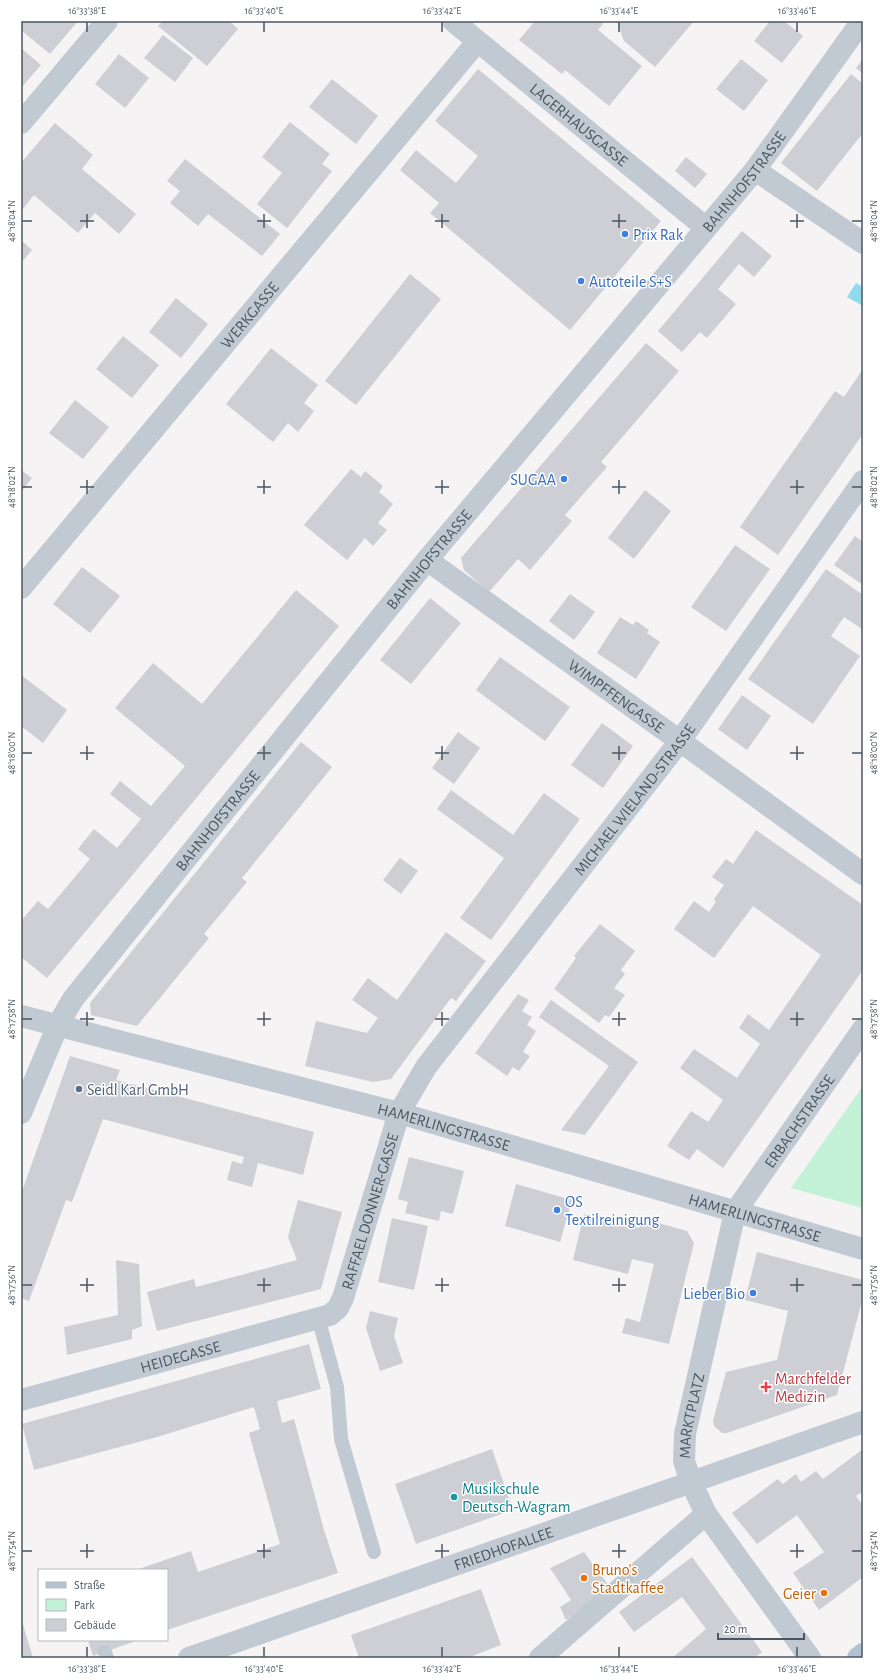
<svg xmlns="http://www.w3.org/2000/svg" width="884" height="1679" viewBox="0 0 884 1679" font-family="'Alegreya Sans',sans-serif">
  <style>
    .green { fill: #c3f1d5 }
    .water { fill: #90daee }
    .building { fill: #cdcfd5 }
    .lines { fill: none; stroke-linecap: round; stroke-linejoin: round }
    .service { stroke: #c1cad2; stroke-width: 14 }
    .minor { stroke: #c1cad2; stroke-width: 22 }
    .primary { stroke: #b3c2d1; stroke-width: 22 }
    .ticks { fill: none; stroke: #4a5661; stroke-width: 1.5 }
    .shop-dot { fill: #3f7fe0; stroke: #fff; stroke-width: 1.5 }
    .service-dot { fill: #5c6f8a; stroke: #fff; stroke-width: 1.5 }
    .health-dot { fill: #e0444e; stroke: #fff; stroke-width: 1.5 }
    .culture-dot { fill: #0f9aa8; stroke: #fff; stroke-width: 1.5 }
    .food-dot { fill: #e8710a; stroke: #fff; stroke-width: 1.5 }
    .labels { text-anchor: middle; stroke-width: 3; stroke-linejoin: round; paint-order: stroke }
    .street-label { font-size: 16px; fill: #4a5661; stroke: #fff }
    .shop-label { font-size: 16px; fill: #366cbe; stroke: #fff; text-anchor: start }
    .service-label { font-size: 16px; fill: #4e5e75; stroke: #fff; text-anchor: start }
    .health-label { font-size: 16px; fill: #be3a42; stroke: #fff; text-anchor: start }
    .culture-label { font-size: 16px; fill: #0d838f; stroke: #fff; text-anchor: start }
    .food-label { font-size: 16px; fill: #c56008; stroke: #fff; text-anchor: start }
    .neatline { fill: none; stroke: #4a5661; stroke-width: 1.5 }
    .ticks-label { font-size: 10px; text-anchor: middle; fill: #4a5661 }
  </style>
  <rect width="100%" height="100%" fill="#f5f3f3"/>
  <!-- green -->
  <path class="green" d="M 863,1086 L 863,1208 L 791,1188 Z"/>
  <!-- water -->
  <path class="water" d="M 856,283 L 863,287 L 863,306 L 847,297 Z"/>
  <!-- building -->
  <path class="building" d="M 21,21 L 78,21 L 50,54 L 21,30 Z
    M 163,21 L 229,21 L 238,29 L 207,66 L 158,26 Z
    M 535,21 L 599,21 L 603,24 L 598,30 L 642,66 L 609,106 L 565,70 L 562,74 L 519,40 Z
    M 617,21 L 694,21 L 655,67 L 624,41 Z
    M 770,21 L 784,21 L 803,36 L 782,63 L 754,41 Z
    M 163,35 L 193,58 L 175,82 L 144,58 Z
    M 21,48 L 41,65 L 21,88 Z
    M 119,54 L 149,78 L 125,108 L 95,84 Z
    M 741,59 L 768,80 L 744,111 L 716,89 Z
    M 863,59 L 863,74 L 856,68 Z
    M 478,69 L 661,221 L 570,330 L 430,213 L 439,203 L 400,170 L 416,150 L 456,183 L 478,156 L 435,121 Z
    M 851,74 L 863,84 L 863,133 L 817,191 L 781,163 Z
    M 332,79 L 378,116 L 356,144 L 309,107 Z
    M 290,122 L 330,154 L 322,164 L 332,171 L 287,228 L 257,204 L 282,173 L 262,157 Z
    M 55,123 L 93,155 L 82,169 L 136,214 L 119,234 L 95,213 L 78,233 L 34,195 L 23,209 L 21,207 L 21,163 Z
    M 686,157 L 707,174 L 695,188 L 675,171 Z
    M 185,159 L 280,234 L 262,256 L 208,214 L 198,226 L 170,203 L 180,191 L 167,181 Z
    M 742,231 L 772,256 L 754,277 L 739,264 L 718,289 L 736,304 L 707,338 L 700,332 L 682,352 L 658,331 Z
    M 21,240 L 32,250 L 21,263 Z
    M 410,274 L 441,299 L 356,405 L 325,381 Z
    M 176,298 L 208,324 L 181,358 L 149,332 Z
    M 123,336 L 159,365 L 132,398 L 96,369 Z
    M 646,343 L 679,371 L 601,462 L 607,467 L 565,515 L 572,521 L 530,570 L 518,559 L 489,592 L 464,570 L 461,558 Z
    M 271,348 L 318,385 L 304,403 L 314,411 L 298,432 L 288,423 L 273,442 L 226,404 Z
    M 863,369 L 863,434 L 778,555 L 740,527 L 835,391 L 844,397 Z
    M 75,400 L 109,427 L 83,459 L 49,433 Z
    M 351,469 L 361,477 L 365,471 L 383,486 L 379,492 L 393,504 L 378,523 L 387,530 L 373,546 L 365,538 L 347,560 L 304,525 Z
    M 21,470 L 32,478 L 21,492 Z
    M 645,490 L 671,511 L 634,559 L 608,538 Z
    M 855,536 L 863,542 L 863,585 L 834,565 Z
    M 735,545 L 770,569 L 726,631 L 691,607 Z
    M 82,567 L 120,596 L 90,633 L 53,604 Z
    M 826,569 L 863,595 L 863,627 L 862,629 L 844,617 L 831,636 L 860,656 L 813,724 L 748,679 Z
    M 296,590 L 339,626 L 47,978 L 21,957 L 21,921 L 38,901 L 48,909 L 90,859 L 78,849 L 94,829 L 117,848 L 141,819 L 110,794 L 120,781 L 151,806 L 185,766 L 115,708 L 153,663 L 202,704 Z
    M 570,594 L 595,612 L 574,640 L 549,621 Z
    M 430,598 L 461,623 L 411,684 L 380,660 Z
    M 620,617 L 633,625 L 636,621 L 649,630 L 647,633 L 660,642 L 636,679 L 597,653 Z
    M 500,657 L 570,707 L 545,741 L 476,690 Z
    M 21,675 L 67,710 L 43,743 L 21,726 Z
    M 742,695 L 771,716 L 747,750 L 718,729 Z
    M 602,723 L 633,746 L 603,788 L 571,765 Z
    M 458,732 L 480,748 L 454,784 L 432,768 Z
    M 301,742 L 332,767 L 242,878 L 247,882 L 204,934 L 209,938 L 137,1026 L 91,1015 L 90,1003 Z
    M 451,790 L 513,835 L 544,793 L 580,819 L 491,940 L 460,918 L 504,858 L 437,809 Z
    M 756,830 L 863,905 L 863,970 L 723,1168 L 697,1149 L 689,1160 L 667,1146 L 691,1111 L 708,1122 L 723,1100 L 680,1068 L 694,1049 L 737,1078 L 760,1044 L 739,1028 L 748,1014 L 769,1030 L 821,955 L 753,906 L 714,958 L 674,929 L 694,901 L 709,912 L 716,902 L 714,899 L 724,885 L 712,877 L 726,859 L 733,864 Z
    M 400,858 L 418,871 L 401,894 L 383,880 Z
    M 600,924 L 635,951 L 621,970 L 625,974 L 614,988 L 625,995 L 609,1017 L 605,1015 L 599,1023 L 554,989 L 576,958 L 574,956 Z
    M 446,932 L 486,961 L 456,1001 L 451,998 L 391,1079 L 373,1082 L 305,1066 L 316,1021 L 367,1033 L 378,1018 L 352,1000 L 368,978 L 397,1000 Z
    M 518,994 L 529,1000 L 522,1011 L 532,1017 L 527,1025 L 536,1031 L 523,1052 L 530,1056 L 519,1071 L 513,1067 L 507,1076 L 475,1053 Z
    M 551,1000 L 638,1062 L 585,1135 L 561,1130 L 609,1066 L 539,1017 Z
    M 70,1056 L 120,1070 L 116,1080 L 314,1132 L 303,1175 L 258,1163 L 252,1187 L 227,1180 L 232,1161 L 242,1164 L 244,1157 L 103,1119 L 72,1202 L 66,1200 L 29,1301 L 21,1298 L 21,1194 Z
    M 409,1157 L 464,1171 L 453,1214 L 441,1211 L 439,1221 L 405,1213 L 408,1202 L 398,1199 Z
    M 516,1184 L 572,1200 L 560,1242 L 505,1226 Z
    M 298,1200 L 342,1212 L 321,1289 L 157,1331 L 147,1292 L 194,1279 L 196,1287 L 297,1260 L 288,1237 Z
    M 584,1214 L 639,1228 L 641,1218 L 687,1231 L 694,1243 L 669,1344 L 622,1333 L 626,1318 L 640,1322 L 654,1264 L 632,1259 L 628,1274 L 573,1260 Z
    M 392,1218 L 428,1226 L 414,1290 L 378,1282 Z
    M 757,1252 L 863,1280 L 863,1297 L 837,1395 L 727,1433 L 722,1433 L 714,1426 L 713,1421 L 726,1372 L 777,1360 L 788,1311 L 745,1300 Z
    M 116,1260 L 139,1264 L 142,1326 L 132,1330 L 132,1339 L 67,1355 L 64,1327 L 118,1315 Z
    M 370,1311 L 398,1318 L 394,1336 L 403,1363 L 380,1371 L 366,1328 Z
    M 309,1344 L 321,1389 L 277,1401 L 282,1423 L 294,1419 L 324,1530 L 338,1573 L 167,1630 L 167,1570 L 136,1570 L 191,1551 L 198,1572 L 280,1544 L 249,1433 L 260,1429 L 254,1407 L 157,1437 L 34,1470 L 22,1424 Z
    M 492,1449 L 513,1510 L 416,1544 L 395,1484 Z
    M 863,1449 L 863,1491 L 856,1496 L 863,1506 L 863,1577 L 819,1610 L 793,1573 L 824,1552 L 797,1515 L 757,1544 L 732,1513 L 778,1479 L 783,1484 L 796,1474 L 801,1482 L 816,1471 L 823,1479 Z
    M 584,1552 L 610,1587 L 566,1620 L 560,1607 L 571,1600 L 550,1568 Z
    M 692,1557 L 762,1652 L 754,1658 L 672,1658 L 706,1629 L 682,1597 L 634,1632 L 619,1612 Z
    M 481,1589 L 501,1645 L 467,1658 L 359,1658 L 351,1635 Z
    M 21,1618 L 33,1658 L 21,1658 Z
    M 88,1640 L 139,1640 L 93,1656 Z"/>
  <g class="lines">
    <!-- service -->
    <path class="service" d="M 318,1317 L 337,1387 L 341,1439 L 374,1552
      M 105,1652 L 107,1658"/>
    <!-- minor -->
    <g class="minor">
      <path id="s1" d="M 453,21 L 705,227"/>
      <path d="M 21,123 L 107,21"/>
      <path d="M 755,170 L 863,243"/>
      <path id="s2" d="M 427,560 L 680,741 L 863,874"/>
      <path id="s3" d="M 21,588 L 477,42"/>
      <path id="s4" d="M 21,1016 L 399,1113 L 863,1249"/>
      <path id="s5" d="M 21,1113 L 58,1025 L 73,999 L 427,560 L 755,170 L 862,21"/>
      <path id="s6" d="M 21,1400 L 330,1315 L 338,1308 L 343,1298 L 399,1113 L 426,1067 L 680,741 L 863,481"/>
      <path id="s7" d="M 189,1658 L 863,1422"/>
      <path d="M 540,1658 L 706,1514"/>
      <path id="s8" d="M 810,1658 L 706,1514 L 691,1482 L 684,1461 L 685,1434 L 735,1212 L 863,1029"/>
    </g>
    <!-- primary -->
    <path class="primary" d="M 858,1658 L 863,1654"/>
  </g>
  <!-- ticks -->
  <path class="ticks" d="M 87,22 L 87,32M 264,22 L 264,32M 442,22 L 442,32M 619,22 L 619,32M 797,22 L 797,32M 87,214 L 87,228M 264,214 L 264,228M 442,214 L 442,228M 619,214 L 619,228M 797,214 L 797,228M 22,221 L 32,221M 80,221 L 94,221M 257,221 L 271,221M 435,221 L 449,221M 612,221 L 626,221M 790,221 L 804,221M 852,221 L 862,221M 87,480 L 87,494M 264,480 L 264,494M 442,480 L 442,494M 619,480 L 619,494M 797,480 L 797,494M 22,487 L 32,487M 80,487 L 94,487M 257,487 L 271,487M 435,487 L 449,487M 612,487 L 626,487M 790,487 L 804,487M 852,487 L 862,487M 87,746 L 87,760M 264,746 L 264,760M 442,746 L 442,760M 619,746 L 619,760M 797,746 L 797,760M 22,753 L 32,753M 80,753 L 94,753M 257,753 L 271,753M 435,753 L 449,753M 612,753 L 626,753M 790,753 L 804,753M 852,753 L 862,753M 87,1012 L 87,1026M 264,1012 L 264,1026M 442,1012 L 442,1026M 619,1012 L 619,1026M 797,1012 L 797,1026M 22,1019 L 32,1019M 80,1019 L 94,1019M 257,1019 L 271,1019M 435,1019 L 449,1019M 612,1019 L 626,1019M 790,1019 L 804,1019M 852,1019 L 862,1019M 87,1278 L 87,1292M 264,1278 L 264,1292M 442,1278 L 442,1292M 619,1278 L 619,1292M 797,1278 L 797,1292M 22,1285 L 32,1285M 80,1285 L 94,1285M 257,1285 L 271,1285M 435,1285 L 449,1285M 612,1285 L 626,1285M 790,1285 L 804,1285M 852,1285 L 862,1285M 87,1544 L 87,1558M 264,1544 L 264,1558M 442,1544 L 442,1558M 619,1544 L 619,1558M 797,1544 L 797,1558M 22,1551 L 32,1551M 80,1551 L 94,1551M 257,1551 L 271,1551M 435,1551 L 449,1551M 612,1551 L 626,1551M 790,1551 L 804,1551M 852,1551 L 862,1551M 87,1647 L 87,1657M 264,1647 L 264,1657M 442,1647 L 442,1657M 619,1647 L 619,1657M 797,1647 L 797,1657"/>
  <!-- markers -->
  <g class="shop-dot">
    <circle cx="625" cy="234" r="4"/>
    <circle cx="581" cy="281" r="4"/>
    <circle cx="564" cy="479" r="4"/>
    <circle cx="557" cy="1210" r="4"/>
    <circle cx="753" cy="1293" r="4"/>
  </g>
  <circle class="service-dot" cx="79" cy="1089" r="4"/>
  <path class="health-dot" d="M764 1381h4v4h4v4h-4v4h-4v-4h-4v-4h4z"/>
  <circle class="culture-dot" cx="454" cy="1497" r="4"/>
  <g class="food-dot">
    <circle cx="584" cy="1578" r="4"/>
    <circle cx="824" cy="1593" r="4"/>
  </g>
  <g class="labels">
    <!-- street labels -->
    <g class="street-label">
      <text dy="6" stroke="none"><textPath href="#s1" startOffset="163">LAGERHAUSGASSE</textPath></text>
      <text dy="6" stroke="none"><textPath href="#s5" startOffset="1183">BAHNHOFSTRASSE</textPath></text>
      <text dy="6" stroke="none"><textPath href="#s3" startOffset="356">WERKGASSE</textPath></text>
      <text dy="6" stroke="none"><textPath href="#s5" startOffset="691">BAHNHOFSTRASSE</textPath></text>
      <text dy="6" stroke="none"><textPath href="#s2" startOffset="233">WIMPFFENGASSE</textPath></text>
      <text dy="6" stroke="none"><textPath href="#s6" startOffset="928">MICHAEL WIELAND-STRASSE</textPath></text>
      <text dy="6" stroke="none"><textPath href="#s5" startOffset="355">BAHNHOFSTRASSE</textPath></text>
      <text dy="6" stroke="none"><textPath href="#s8" startOffset="601">ERBACHSTRASSE</textPath></text>
      <text dy="6" stroke="none"><textPath href="#s4" startOffset="437">HAMERLINGSTRASSE</textPath></text>
      <text dy="6" stroke="none"><textPath href="#s6" startOffset="433">RAFFAEL DONNER-GASSE</textPath></text>
      <text dy="6" stroke="none"><textPath href="#s4" startOffset="761">HAMERLINGSTRASSE</textPath></text>
      <text dy="6" stroke="none"><textPath href="#s6" startOffset="165">HEIDEGASSE</textPath></text>
      <text dy="6" stroke="none"><textPath href="#s8" startOffset="281">MARKTPLATZ</textPath></text>
      <text dy="6" stroke="none"><textPath href="#s7" startOffset="333">FRIEDHOFALLEE</textPath></text>
    </g>
    <!-- shop labels -->
    <g class="shop-label">
      <text x="633" y="240">Prix Rak</text>
      <text x="589" y="287">Autoteile S+S</text>
      <text x="556" y="485" text-anchor="end">SUGAA</text>
      <text x="565" y="1207">OS<tspan x="565" dy="18">Textilreinigung</tspan></text>
      <text x="745" y="1299" text-anchor="end">Lieber Bio</text>
    </g>
    <!-- service labels -->
    <g class="service-label">
      <text x="87" y="1095">Seidl Karl GmbH</text>
    </g>
    <!-- health labels -->
    <g class="health-label">
      <text x="775" y="1384">Marchfelder<tspan x="775" dy="18">Medizin</tspan></text>
    </g>
    <!-- culture labels -->
    <g class="culture-label">
      <text x="462" y="1494">Musikschule<tspan x="462" dy="18">Deutsch-Wagram</tspan></text>
    </g>
    <!-- food labels -->
    <g class="food-label">
      <text x="592" y="1575">Bruno's<tspan x="592" dy="18">Stadtkaffee</tspan></text>
      <text x="816" y="1599" text-anchor="end">Geier</text>
    </g>
  </g>
  <!-- border -->
  <rect width="884" height="1679" fill="none" stroke="#ffffff" stroke-width="44"/>
  <!-- legend -->
  <rect x="38" y="1569" width="130" height="72" fill="#ffffff" stroke="#b7bbc0"/>
  <rect x="46" y="1582" width="20" height="6" fill="#b3c2d1" stroke="#b7bbc0"/>
  <text x="74" y="1589" font-size="12" fill="#4a5661">Straße</text>
  <rect x="46" y="1599" width="20" height="12" fill="#c3f1d5" stroke="#b7bbc0"/>
  <text x="74" y="1609" font-size="12" fill="#4a5661">Park</text>
  <rect x="46" y="1619" width="20" height="12" fill="#cdcfd5" stroke="#b7bbc0"/>
  <text x="74" y="1629" font-size="12" fill="#4a5661">Gebäude</text>
  <!-- scale -->
  <path d="M718 1633v6h86v-6" fill="none" stroke="#4a5661" stroke-width="2"/>
  <text x="724" y="1633" font-size="12" fill="#4a5661" stroke="#ffffff" stroke-width="3" paint-order="stroke">20 m</text>
  <rect x="22" y="22" width="840" height="1635" class="neatline"/>
  <g class="ticks-label">
    <text x="87" y="14">16°33'38"E</text>
    <text x="264" y="14">16°33'40"E</text>
    <text x="442" y="14">16°33'42"E</text>
    <text x="619" y="14">16°33'44"E</text>
    <text x="797" y="14">16°33'46"E</text>
    <text transform="translate(11 221) rotate(-90)" y="4">48°18'04"N</text>
    <text transform="translate(873 221) rotate(-90)" y="4">48°18'04"N</text>
    <text transform="translate(11 487) rotate(-90)" y="4">48°18'02"N</text>
    <text transform="translate(873 487) rotate(-90)" y="4">48°18'02"N</text>
    <text transform="translate(11 753) rotate(-90)" y="4">48°18'00"N</text>
    <text transform="translate(873 753) rotate(-90)" y="4">48°18'00"N</text>
    <text transform="translate(11 1019) rotate(-90)" y="4">48°17'58"N</text>
    <text transform="translate(873 1019) rotate(-90)" y="4">48°17'58"N</text>
    <text transform="translate(11 1285) rotate(-90)" y="4">48°17'56"N</text>
    <text transform="translate(873 1285) rotate(-90)" y="4">48°17'56"N</text>
    <text transform="translate(11 1551) rotate(-90)" y="4">48°17'54"N</text>
    <text transform="translate(873 1551) rotate(-90)" y="4">48°17'54"N</text>
    <text x="87" y="1672">16°33'38"E</text>
    <text x="264" y="1672">16°33'40"E</text>
    <text x="442" y="1672">16°33'42"E</text>
    <text x="619" y="1672">16°33'44"E</text>
    <text x="797" y="1672">16°33'46"E</text>
  </g>
</svg>
